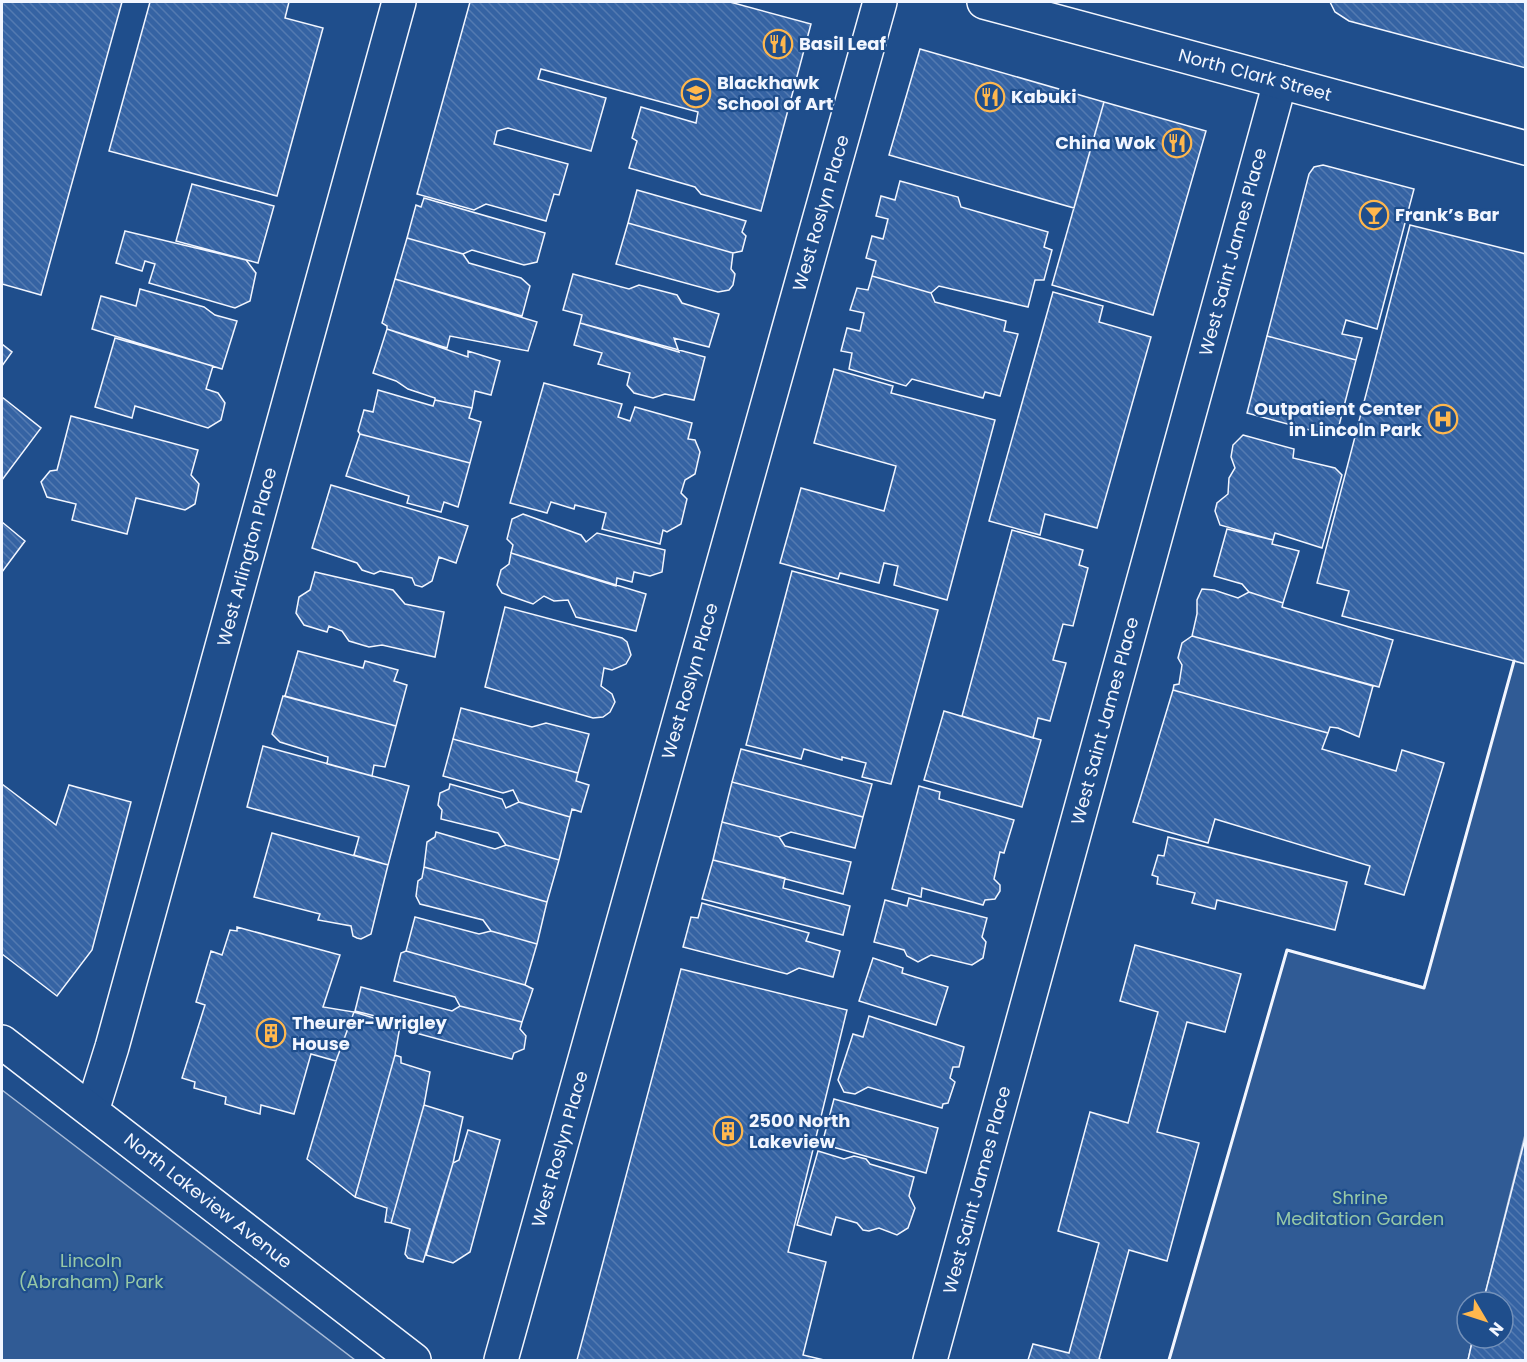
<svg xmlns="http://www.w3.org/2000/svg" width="1527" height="1362" viewBox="0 0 1527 1362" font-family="Poppins,sans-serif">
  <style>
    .park { fill: #305b95; stroke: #a8bbd7; stroke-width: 1.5 }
    .building { fill: url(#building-back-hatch); stroke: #f2f6ff; stroke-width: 1.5 }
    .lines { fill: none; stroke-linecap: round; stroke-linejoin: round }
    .street-casing { stroke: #f2f6ff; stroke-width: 36 }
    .secondary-casing { stroke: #f2f6ff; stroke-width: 36 }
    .street { stroke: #1f4e8c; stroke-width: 33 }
    .secondary { stroke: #1f4e8c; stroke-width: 33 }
    .wall { stroke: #f2f6ff; stroke-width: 3 }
    .labels { text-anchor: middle; stroke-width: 4.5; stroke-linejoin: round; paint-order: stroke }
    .poi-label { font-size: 18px; font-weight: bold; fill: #f2f6ff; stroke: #1f4e8c; text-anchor: start }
    .street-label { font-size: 18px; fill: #f2f6ff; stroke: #1f4e8c }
    .park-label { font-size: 18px; fill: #97c8a6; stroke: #1f4e8c }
  </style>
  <defs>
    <pattern id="building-back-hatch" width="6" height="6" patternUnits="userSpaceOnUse" patternTransform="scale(1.5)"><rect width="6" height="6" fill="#3563a3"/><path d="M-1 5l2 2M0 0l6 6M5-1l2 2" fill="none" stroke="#537ab1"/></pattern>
  </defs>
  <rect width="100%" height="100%" fill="#1f4e8c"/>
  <!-- park -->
  <path class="park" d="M 1514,661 L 1525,664 L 1525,1135 L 1483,1302 L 1467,1302 L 1467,1338 L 1473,1338 L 1468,1360 L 1169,1360 L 1287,950 L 1424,987 Z
    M 2,1090 L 355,1360 L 2,1360 Z"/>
  <!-- building -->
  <path class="building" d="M 2,2 L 122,2 L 41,295 L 2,284 Z
    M 150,2 L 289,2 L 285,18 L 323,28 L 277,196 L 109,151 Z
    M 470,2 L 730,2 L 811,24 L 761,211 L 701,194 L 695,187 L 629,168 L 637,141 L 632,138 L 641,107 L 696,123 L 698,112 L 541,69 L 538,79 L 606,98 L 591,151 L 508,128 L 497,131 L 494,144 L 568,164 L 559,195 L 554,194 L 546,221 L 486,204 L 474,210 L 417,194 Z
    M 1526,2 L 1526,68 L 1349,21 L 1335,12 L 1330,2 Z
    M 920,49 L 1104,102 L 1074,208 L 889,155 Z
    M 1104,102 L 1206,131 L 1153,315 L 1052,285 Z
    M 1323,165 L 1414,189 L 1377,329 L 1346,320 L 1342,334 L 1362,338 L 1356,360 L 1267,336 L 1309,174 L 1314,167 Z
    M 900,181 L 958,197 L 961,207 L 1048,232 L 1044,247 L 1052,250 L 1044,280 L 1035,280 L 1028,307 L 939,286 L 931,293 L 872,276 L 876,261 L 866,258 L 872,236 L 883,239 L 888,219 L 876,216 L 881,196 L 895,200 Z
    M 192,184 L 274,206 L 258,263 L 176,241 Z
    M 637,190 L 746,221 L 742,232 L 746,236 L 742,251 L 733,253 L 628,223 Z
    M 424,198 L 545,233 L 537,262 L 524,265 L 472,250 L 463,254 L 407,238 L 416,205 L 421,207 Z
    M 628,223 L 733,253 L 731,269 L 735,274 L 733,285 L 729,290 L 718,292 L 616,264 Z
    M 1410,225 L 1526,254 L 1526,664 L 1342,616 L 1349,591 L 1317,583 Z
    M 125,231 L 246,260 L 256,273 L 250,301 L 235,308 L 149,283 L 155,264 L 145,261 L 142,271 L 116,263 Z
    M 407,238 L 463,254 L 469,263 L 521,278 L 530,286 L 522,316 L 395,279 Z
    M 573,274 L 629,289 L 639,285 L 677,295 L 682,303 L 719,314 L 709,347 L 674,338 L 679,352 L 580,323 L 582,315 L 563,310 Z
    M 872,276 L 931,293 L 935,302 L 1006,321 L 1004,331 L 1018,334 L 1000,396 L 985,392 L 983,398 L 912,379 L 906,386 L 849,369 L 852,353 L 841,351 L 847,328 L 860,331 L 864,313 L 850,310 L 857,288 L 868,290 Z
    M 395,279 L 537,322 L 528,351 L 450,336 L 447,348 L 387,329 L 387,326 L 382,323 Z
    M 140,289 L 204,307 L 215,315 L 237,321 L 222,369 L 92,329 L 101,296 L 136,306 Z
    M 1053,292 L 1103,306 L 1099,322 L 1151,337 L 1097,528 L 1045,514 L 1040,535 L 989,521 Z
    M 580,323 L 705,357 L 694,400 L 665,394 L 653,398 L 634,393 L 627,385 L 630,373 L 598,364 L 602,353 L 574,345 Z
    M 387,329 L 468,357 L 468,351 L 500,361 L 491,395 L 475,391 L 472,408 L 435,400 L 435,398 L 408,389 L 396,381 L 373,373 Z
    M 1267,336 L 1356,360 L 1336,437 L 1247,413 Z
    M 115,338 L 213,366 L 206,389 L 218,393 L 225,403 L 221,420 L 208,428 L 135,406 L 132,418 L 95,407 Z
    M 2,344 L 12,352 L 2,366 Z
    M 834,369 L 893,386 L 891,393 L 995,420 L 947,600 L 894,585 L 898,566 L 884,563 L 879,583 L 840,573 L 838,579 L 780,563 L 801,488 L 884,511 L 896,466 L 814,443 Z
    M 544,383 L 622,404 L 618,417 L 630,421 L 635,407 L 692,423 L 688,439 L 695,440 L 700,452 L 695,474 L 685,480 L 681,493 L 687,499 L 681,524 L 667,532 L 663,530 L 660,544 L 602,529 L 606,513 L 575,505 L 574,509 L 551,502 L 547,513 L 510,503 Z
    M 378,390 L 433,406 L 435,400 L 472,408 L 469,418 L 481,422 L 470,463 L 360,434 L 358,431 L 364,410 L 373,412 Z
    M 2,397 L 41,428 L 2,480 Z
    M 71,416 L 198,450 L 191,475 L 199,484 L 195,504 L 185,510 L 136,498 L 127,534 L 72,520 L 76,504 L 47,497 L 41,482 L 50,471 L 57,470 Z
    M 360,434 L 470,463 L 458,507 L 444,502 L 441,512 L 407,503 L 409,496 L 346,476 Z
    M 1243,435 L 1294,449 L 1293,458 L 1335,468 L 1342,475 L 1322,548 L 1275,533 L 1273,540 L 1220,525 L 1215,511 L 1217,503 L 1228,494 L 1229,478 L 1235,468 L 1231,457 L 1233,445 Z
    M 331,485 L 468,526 L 456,563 L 439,557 L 432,581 L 422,587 L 415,585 L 412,578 L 380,571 L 374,574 L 362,570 L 357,563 L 312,548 Z
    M 523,514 L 581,535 L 586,542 L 597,533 L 665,550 L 662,572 L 650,576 L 634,572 L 632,582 L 617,578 L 616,586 L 511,553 L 513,545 L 507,539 L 512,519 Z
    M 2,522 L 25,541 L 2,572 Z
    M 1227,529 L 1273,540 L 1272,544 L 1299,551 L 1283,603 L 1249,592 L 1242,584 L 1214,576 Z
    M 1012,530 L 1083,550 L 1079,565 L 1088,568 L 1073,626 L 1063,624 L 1053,660 L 1066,663 L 1050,721 L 1038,718 L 1033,738 L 962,716 Z
    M 511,553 L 646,594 L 636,631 L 576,617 L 568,600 L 554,601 L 544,596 L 533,604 L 502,593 L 497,585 L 501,570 L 509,564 Z
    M 792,571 L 938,610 L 891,784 L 862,777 L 866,763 L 842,757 L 842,760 L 804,749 L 801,759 L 746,745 Z
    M 315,572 L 393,590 L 405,604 L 444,612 L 435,657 L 382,645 L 369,647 L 349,641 L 342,631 L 329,626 L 327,632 L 304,625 L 296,613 L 299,597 L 310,590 Z
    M 1202,589 L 1214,590 L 1238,598 L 1249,592 L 1283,603 L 1282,607 L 1393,640 L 1379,687 L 1192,636 L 1197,614 L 1197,600 Z
    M 505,607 L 622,638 L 627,642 L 631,655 L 626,664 L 612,670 L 604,668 L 601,686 L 612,694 L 615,702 L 610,712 L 603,717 L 593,718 L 485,687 Z
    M 1192,636 L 1373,686 L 1359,737 L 1338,728 L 1330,727 L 1328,733 L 1173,690 L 1174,685 L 1179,684 L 1182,665 L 1178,658 L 1182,643 Z
    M 298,651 L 363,668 L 365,661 L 398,670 L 394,681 L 407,685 L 396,726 L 285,696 Z
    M 1173,690 L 1328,733 L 1322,749 L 1396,771 L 1402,750 L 1444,763 L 1404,895 L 1365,884 L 1370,866 L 1215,819 L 1208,843 L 1133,822 Z
    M 283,696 L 396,726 L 385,767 L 374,765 L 372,776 L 327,764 L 328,757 L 280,742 L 272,734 Z
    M 461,708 L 532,727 L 546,723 L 589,734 L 578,773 L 453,739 Z
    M 944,711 L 1041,740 L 1022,807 L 924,780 Z
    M 453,739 L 578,773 L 576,781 L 589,785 L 581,812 L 572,809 L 570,817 L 519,802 L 513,790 L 503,793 L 443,776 Z
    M 263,746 L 409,786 L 388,865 L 354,855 L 359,837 L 247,807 Z
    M 741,749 L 872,784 L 863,817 L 732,782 Z
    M 732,782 L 863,817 L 855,848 L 791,832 L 779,837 L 722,822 Z
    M 2,784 L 56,825 L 69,785 L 131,802 L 92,950 L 57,996 L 2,954 Z
    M 450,784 L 502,799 L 506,808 L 519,802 L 570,817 L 559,860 L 506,845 L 498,833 L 441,819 L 442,810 L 438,805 L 440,793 L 449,789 Z
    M 919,786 L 940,792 L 939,799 L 1014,820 L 1004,853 L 1000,852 L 994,879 L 1000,885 L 1000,891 L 995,899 L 985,900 L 983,905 L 922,888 L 921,897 L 892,889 Z
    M 722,822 L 779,837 L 785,846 L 851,862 L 843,894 L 713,860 Z
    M 436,832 L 495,849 L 506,845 L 559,860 L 547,902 L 424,867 L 427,842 L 435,837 Z
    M 272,833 L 388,865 L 371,934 L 361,939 L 357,938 L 353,936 L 351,926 L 318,920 L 320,914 L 254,897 Z
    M 1168,837 L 1347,882 L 1335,930 L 1217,900 L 1215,909 L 1192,903 L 1195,893 L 1157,884 L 1158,877 L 1152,875 L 1158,855 L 1164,856 Z
    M 713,860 L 785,878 L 783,888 L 850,906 L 843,935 L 702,899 Z
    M 424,867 L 547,902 L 537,944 L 491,931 L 483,920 L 420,904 L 416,896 L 418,881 L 422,878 Z
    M 909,898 L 987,918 L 982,937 L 986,942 L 983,958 L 972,965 L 931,955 L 918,962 L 907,956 L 904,950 L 874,942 L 885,900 L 907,906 Z
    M 702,903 L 809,933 L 806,941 L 840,951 L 833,977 L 799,968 L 787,974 L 683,947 L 691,917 L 698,918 Z
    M 415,917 L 479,934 L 491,931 L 537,944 L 525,985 L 406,951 Z
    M 237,927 L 340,955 L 323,1007 L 354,1012 L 336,1061 L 311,1054 L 294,1114 L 261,1105 L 260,1114 L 225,1104 L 226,1097 L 194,1088 L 195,1082 L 182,1078 L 205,1005 L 196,1002 L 211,951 L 222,955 L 230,930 L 237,931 Z
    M 1135,945 L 1241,974 L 1225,1032 L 1187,1022 L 1157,1132 L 1199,1143 L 1167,1261 L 1129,1250 L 1099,1359 L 1103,1360 L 1028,1360 L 1033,1344 L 1069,1353 L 1099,1243 L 1058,1231 L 1090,1112 L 1128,1123 L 1158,1012 L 1120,1001 Z
    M 406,951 L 525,985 L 533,989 L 522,1022 L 460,1006 L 455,997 L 394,981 L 401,953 Z
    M 873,958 L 903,968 L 902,973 L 948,987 L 936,1025 L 859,1001 Z
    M 681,969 L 847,1010 L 788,1252 L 826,1262 L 803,1355 L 824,1360 L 577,1360 Z
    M 361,987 L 452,1011 L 460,1006 L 522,1022 L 520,1029 L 526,1036 L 524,1049 L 514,1053 L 512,1059 L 401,1029 L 403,1023 L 355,1011 Z
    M 354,1012 L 400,1026 L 395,1055 L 355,1197 L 307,1159 L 336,1061 Z
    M 869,1016 L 964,1047 L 959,1067 L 953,1067 L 950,1078 L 955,1082 L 948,1103 L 943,1104 L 942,1108 L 868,1087 L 855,1094 L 844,1092 L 838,1080 L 853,1034 L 863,1037 Z
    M 395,1055 L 401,1057 L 401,1063 L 430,1072 L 424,1105 L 391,1223 L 385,1222 L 387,1208 L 355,1197 Z
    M 834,1099 L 938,1128 L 926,1173 L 822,1144 Z
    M 424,1105 L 463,1117 L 453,1163 L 423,1262 L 408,1258 L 405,1254 L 410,1229 L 391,1223 Z
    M 468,1130 L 500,1140 L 470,1252 L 453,1263 L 426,1255 L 453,1163 L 459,1160 Z
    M 1526,1135 L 1526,1360 L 1468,1360 L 1473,1338 L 1503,1338 L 1503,1302 L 1483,1302 Z
    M 818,1151 L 844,1159 L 854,1156 L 866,1159 L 870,1164 L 914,1177 L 909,1196 L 915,1208 L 908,1228 L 897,1235 L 879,1228 L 869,1231 L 863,1230 L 857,1223 L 836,1217 L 831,1235 L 797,1225 Z"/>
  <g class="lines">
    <!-- street casing -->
    <g class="street-casing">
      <path id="street" d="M 92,1111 L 112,1047 L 399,2
        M 501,1360 L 880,2
        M 930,1360 L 1280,82"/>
    </g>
    <!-- secondary casing -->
    <g class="secondary-casing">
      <path id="secondary" d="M 984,2 L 1526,148
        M 2,1042 L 414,1360"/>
    </g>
    <!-- street -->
    <use href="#street" class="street"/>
    <!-- secondary -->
    <use href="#secondary" class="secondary"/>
    <!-- wall -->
    <path class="wall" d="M 1169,1360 L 1287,950 L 1424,988 L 1514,661"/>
  </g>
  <!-- icons -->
  <defs>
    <g id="restaurant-ring" transform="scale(1.5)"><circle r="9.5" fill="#1f4e8c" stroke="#ffb74d" stroke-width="1.5"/><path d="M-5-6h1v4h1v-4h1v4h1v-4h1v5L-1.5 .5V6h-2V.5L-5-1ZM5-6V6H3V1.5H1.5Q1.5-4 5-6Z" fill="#ffb74d"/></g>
    <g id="school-ring" transform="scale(1.5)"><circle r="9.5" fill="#1f4e8c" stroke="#ffb74d" stroke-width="1.5"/><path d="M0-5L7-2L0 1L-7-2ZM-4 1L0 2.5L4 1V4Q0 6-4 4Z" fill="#ffb74d"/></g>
    <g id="bar-ring" transform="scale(1.5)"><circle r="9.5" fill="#1f4e8c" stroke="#ffb74d" stroke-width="1.5"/><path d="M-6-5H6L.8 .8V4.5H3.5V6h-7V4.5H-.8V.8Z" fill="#ffb74d"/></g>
    <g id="hospital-ring" transform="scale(1.5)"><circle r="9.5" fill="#1f4e8c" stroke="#ffb74d" stroke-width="1.5"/><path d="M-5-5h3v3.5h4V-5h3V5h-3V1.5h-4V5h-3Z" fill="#ffb74d"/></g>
    <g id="building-ring" transform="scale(1.5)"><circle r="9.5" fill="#1f4e8c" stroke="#ffb74d" stroke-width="1.5"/><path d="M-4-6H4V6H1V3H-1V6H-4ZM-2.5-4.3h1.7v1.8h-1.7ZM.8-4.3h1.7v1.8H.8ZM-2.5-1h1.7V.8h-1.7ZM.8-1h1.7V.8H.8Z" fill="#ffb74d"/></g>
  </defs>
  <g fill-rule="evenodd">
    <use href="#restaurant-ring" x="778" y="44"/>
    <use href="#school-ring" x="696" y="93"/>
    <use href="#restaurant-ring" x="990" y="97"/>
    <use href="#restaurant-ring" x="1177" y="143"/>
    <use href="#bar-ring" x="1374" y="215"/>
    <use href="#hospital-ring" x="1443" y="419"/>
    <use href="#building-ring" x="271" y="1033"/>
    <use href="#building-ring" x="728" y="1131"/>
  </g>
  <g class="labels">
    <!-- poi labels -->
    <g class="poi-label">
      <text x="799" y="50">Basil Leaf</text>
      <text x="717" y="89">Blackhawk<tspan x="717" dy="21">School of Art</tspan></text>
      <text x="1011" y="103">Kabuki</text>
      <text x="1156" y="149" text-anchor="end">China Wok</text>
      <text x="1395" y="221">Frank’s Bar</text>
      <text x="1422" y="415" text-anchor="end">Outpatient Center<tspan x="1422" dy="21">in Lincoln Park</tspan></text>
      <text x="292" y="1029">Theurer-Wrigley<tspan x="292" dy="21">House</tspan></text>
      <text x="749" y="1127">2500 North<tspan x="749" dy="21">Lakeview</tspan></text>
    </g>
    <!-- street labels -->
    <g class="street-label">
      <text transform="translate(1255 75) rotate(15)" y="6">North Clark Street</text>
      <text transform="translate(821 213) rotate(-74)" y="6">West Roslyn Place</text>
      <text transform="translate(1233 252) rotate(-75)" y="6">West Saint James Place</text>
      <text transform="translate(247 557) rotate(-75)" y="6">West Arlington Place</text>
      <text transform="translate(690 681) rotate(-74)" y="6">West Roslyn Place</text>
      <text transform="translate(1105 721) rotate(-75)" y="6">West Saint James Place</text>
      <text transform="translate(560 1149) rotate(-74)" y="6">West Roslyn Place</text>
      <text transform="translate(977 1190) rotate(-75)" y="6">West Saint James Place</text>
      <text transform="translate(208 1201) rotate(38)" y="6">North Lakeview Avenue</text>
    </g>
    <!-- park labels -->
    <g class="park-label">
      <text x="1360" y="1204">Shrine<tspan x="1360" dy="21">Meditation Garden</tspan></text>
      <text x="91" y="1267">Lincoln<tspan x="91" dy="21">(Abraham) Park</tspan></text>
    </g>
  </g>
  <!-- border -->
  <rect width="1527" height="1362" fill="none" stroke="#f2f6ff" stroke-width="6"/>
  <!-- north arrow -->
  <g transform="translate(1485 1320) rotate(129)"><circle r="28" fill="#1f4e8c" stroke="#7391ba" stroke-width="1.5"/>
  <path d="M0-4.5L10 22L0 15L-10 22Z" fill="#ffb74d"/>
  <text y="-9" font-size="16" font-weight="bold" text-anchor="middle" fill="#f2f6ff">N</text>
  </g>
</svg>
